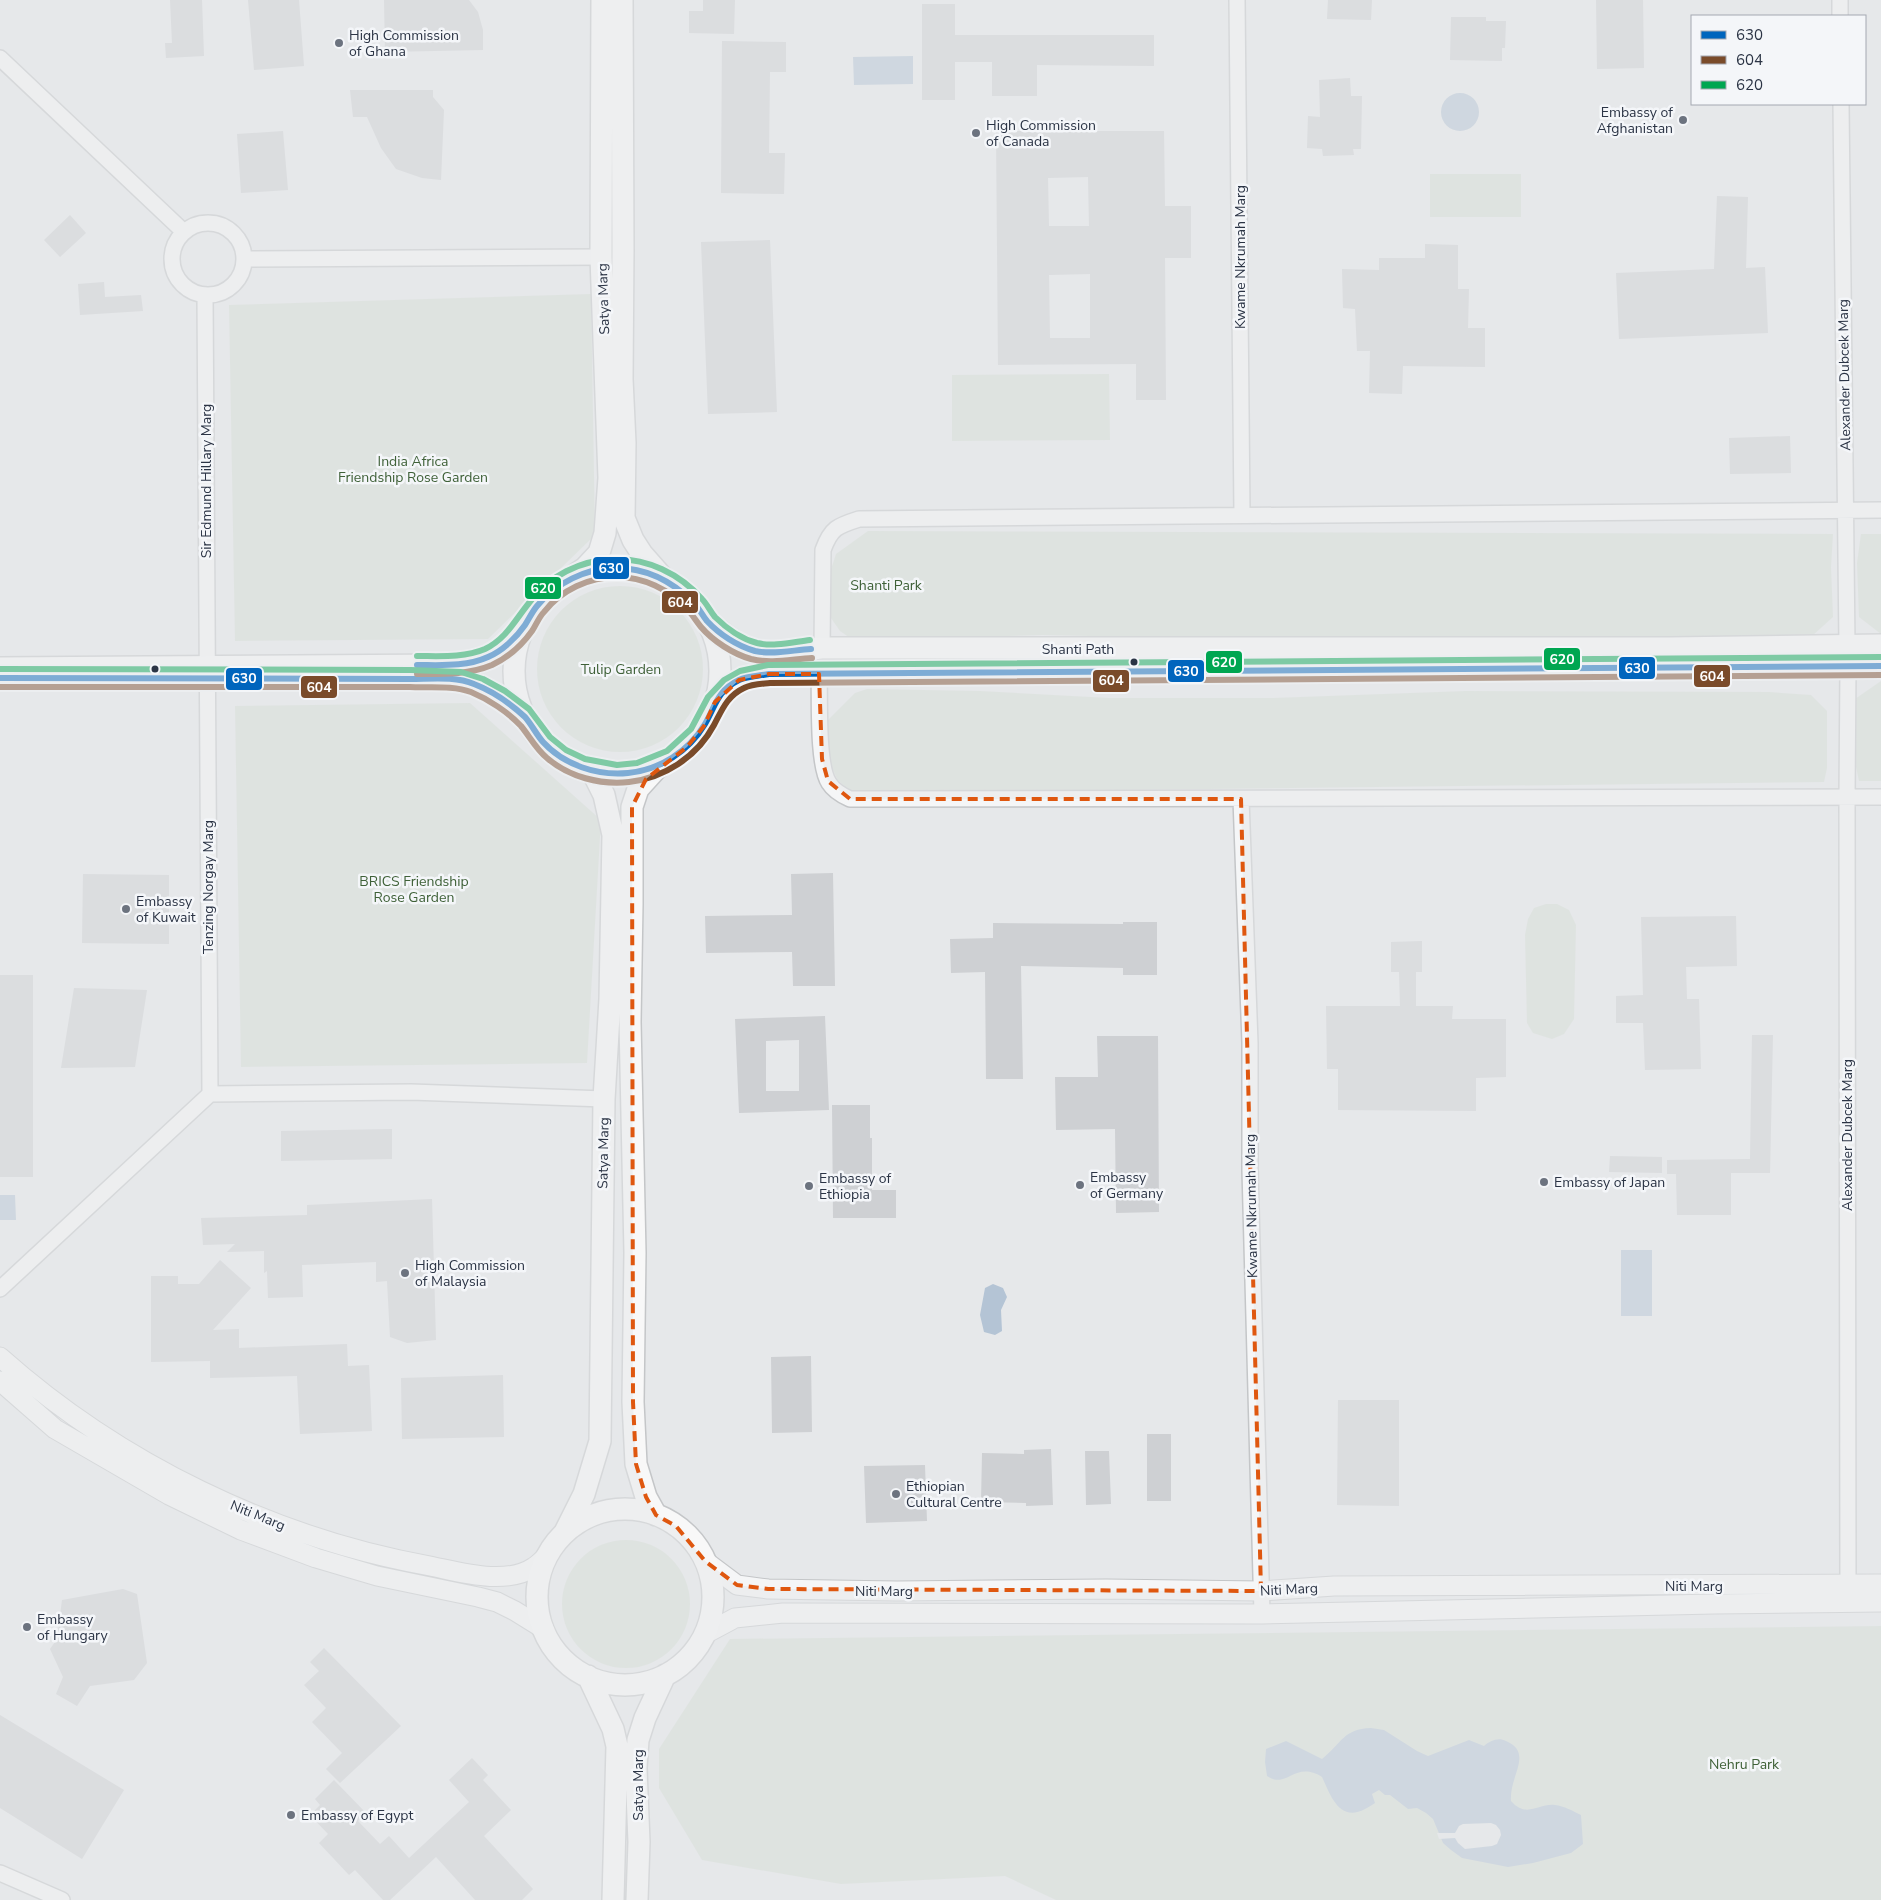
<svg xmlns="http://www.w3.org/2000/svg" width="1881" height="1900" viewBox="0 0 1881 1900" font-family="'Nunito Sans',sans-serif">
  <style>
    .green { fill: #d6ded6 }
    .water { fill: #b4c4d5 }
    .pier { fill: #e6e8ea }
    .building { fill: #ced0d3; fill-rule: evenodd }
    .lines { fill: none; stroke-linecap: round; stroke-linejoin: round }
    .minor-casing { stroke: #c4c6c8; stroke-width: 18 }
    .tertiary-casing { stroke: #c4c6c8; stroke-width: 21 }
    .secondary-casing { stroke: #c4c6c8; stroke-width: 24 }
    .minor { stroke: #f5f6f7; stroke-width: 15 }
    .tertiary { stroke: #f5f6f7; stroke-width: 19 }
    .secondary { stroke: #f8f8f8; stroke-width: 21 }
    .bus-1-casing { stroke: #f4f6f9; stroke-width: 10 }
    .bus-2-casing { stroke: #f4f6f9; stroke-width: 10 }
    .bus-3-casing { stroke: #f4f6f9; stroke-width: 10 }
    .bus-1 { stroke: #0065bd; stroke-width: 6 }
    .bus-2 { stroke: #7a4b2a; stroke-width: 6 }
    .bus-3 { stroke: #00a651; stroke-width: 6 }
    .marked { fill: none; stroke: #df570f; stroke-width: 4; stroke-dasharray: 10 6; stroke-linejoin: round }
    .poi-dot { fill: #6c737f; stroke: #f4f6f9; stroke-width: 2 }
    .bus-dot { fill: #2b3445; stroke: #f4f6f9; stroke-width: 2 }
    .labels { text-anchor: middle; stroke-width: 5; stroke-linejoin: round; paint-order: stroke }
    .poi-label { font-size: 14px; fill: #2b3445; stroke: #f4f6f9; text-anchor: start }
    .street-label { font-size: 14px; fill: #2b3445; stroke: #f4f6f9 }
    .park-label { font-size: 14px; fill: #3f6138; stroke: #f4f6f9 }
    .line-badge { stroke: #f4f6f9; stroke-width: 2 }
    .badge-label { font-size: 14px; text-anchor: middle; font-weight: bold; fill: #fff }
  </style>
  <rect width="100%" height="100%" fill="#e6e8ea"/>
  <!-- green -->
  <path class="green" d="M 1430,174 L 1521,174 L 1521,217 L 1430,217 Z
    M 591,294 L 595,535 L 488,639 L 235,641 L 229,305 Z
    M 1109,374 L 1110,440 L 952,441 L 952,375 Z
    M 868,531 L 1833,534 L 1831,567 L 1833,617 L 1812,636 L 1231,639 L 1043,635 L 853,640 L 840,631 L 831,618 L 824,591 L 836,554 Z
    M 1861,534 L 1881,534 L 1881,634 L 1859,617 L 1857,563 Z
    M537 669a83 83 0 1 1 166 0a83 83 0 1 1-166 0Z
    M 1881,681 L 1881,781 L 1859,781 L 1856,767 L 1855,699 Z
    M 867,689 L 980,691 L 1109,698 L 1273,698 L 1466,691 L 1769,692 L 1811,695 L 1827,711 L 1827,768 L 1824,782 L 851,793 L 837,779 L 825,751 L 827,721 L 855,693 Z
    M 470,703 L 601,820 L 587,1063 L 241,1067 L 235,706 Z
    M 1546,904 L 1557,904 L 1569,910 L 1576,925 L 1574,1019 L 1564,1034 L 1552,1039 L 1533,1033 L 1527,1023 L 1525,935 L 1528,919 L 1534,908 Z
    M562 1604a64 64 0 1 1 128 0a64 64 0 1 1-128 0Z
    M 1881,1626 L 1881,1900 L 1056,1900 L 1005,1876 L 841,1884 L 702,1860 L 659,1788 L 659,1749 L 730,1639 Z"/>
  <!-- water -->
  <path class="water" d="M 913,56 L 913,84 L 854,85 L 853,57 Z
    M1441 112a19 19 0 1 1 38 0a19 19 0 1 1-38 0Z
    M 0,1195 L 15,1195 L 16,1220 L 0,1220 Z
    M 1621,1250 L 1652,1250 L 1652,1316 L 1621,1316 Z
    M 993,1284 L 1003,1288 L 1007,1297 L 1001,1310 L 1002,1331 L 995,1335 L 984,1332 L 980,1315 L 985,1288 Z
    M 1371,1728 L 1384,1730 L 1417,1751 L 1428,1756 L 1469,1740 L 1484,1746 C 1490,1741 1498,1737 1506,1741 C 1534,1753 1509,1776 1511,1801 C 1527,1819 1538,1803 1555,1805 C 1564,1806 1573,1811 1581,1815 L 1583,1844 L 1571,1853 L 1533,1863 L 1508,1867 L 1462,1858 L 1451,1850 L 1443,1843 L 1433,1819 L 1426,1813 L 1417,1808 L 1408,1809 L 1390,1795 L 1385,1795 L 1379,1790 L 1372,1794 L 1375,1803 C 1372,1805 1369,1807 1365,1809 C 1339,1823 1330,1794 1322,1777 C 1295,1760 1287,1790 1267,1776 L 1265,1762 L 1266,1749 L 1286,1741 L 1322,1759 C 1342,1743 1343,1729 1371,1728 Z"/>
  <!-- pier -->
  <path class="pier" d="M 1491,1823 L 1496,1825 L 1500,1830 L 1501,1835 L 1497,1844 L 1492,1846 L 1465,1849 L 1458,1843 L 1455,1838 L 1439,1839 L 1437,1833 L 1455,1833 L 1459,1826 L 1463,1824 Z"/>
  <!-- building -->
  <path class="building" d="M 170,0 L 202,0 L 204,56 L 166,58 L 165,43 L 172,43 Z
    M 248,0 L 299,0 L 304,66 L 254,70 Z
    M 384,0 L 469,0 L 478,12 L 483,30 L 483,50 L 385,52 Z
    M 703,0 L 735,0 L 734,34 L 689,33 L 689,11 L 703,11 Z
    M 1328,0 L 1372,0 L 1371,20 L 1327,19 Z
    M 1596,0 L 1643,0 L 1644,68 L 1597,69 Z
    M 922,4 L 955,4 L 955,35 L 1154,35 L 1154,66 L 1037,65 L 1037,96 L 992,96 L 992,62 L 955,62 L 955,100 L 922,100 Z
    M 1451,17 L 1486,17 L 1486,21 L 1506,21 L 1505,48 L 1502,48 L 1502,61 L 1450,60 Z
    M 722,41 L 786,42 L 786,72 L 770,72 L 769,153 L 785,153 L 784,194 L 721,193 Z
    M 1350,78 L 1351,96 L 1362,96 L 1361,149 L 1353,149 L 1354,155 L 1323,156 L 1322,149 L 1307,148 L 1308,116 L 1320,117 L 1319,80 Z
    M 350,90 L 433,90 L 433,97 L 444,110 L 441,180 L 422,178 L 396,169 L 381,148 L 367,117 L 353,117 Z
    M 283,131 L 288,190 L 241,193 L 237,134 Z
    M 996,131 L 1164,131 L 1165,206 L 1191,206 L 1191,258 L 1165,258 L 1166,400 L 1136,400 L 1136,364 L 998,365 ZM 1088,177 L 1089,226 L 1049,226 L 1048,178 ZM 1090,274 L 1090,338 L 1050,338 L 1049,275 Z
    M 1717,196 L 1748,197 L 1746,268 L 1765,267 L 1768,333 L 1619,339 L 1616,273 L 1714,269 Z
    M 70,215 L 86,233 L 60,257 L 44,240 Z
    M 770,240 L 777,412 L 708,414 L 701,242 Z
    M 1425,244 L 1458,245 L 1458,289 L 1469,289 L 1468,328 L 1485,328 L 1485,367 L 1403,366 L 1402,394 L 1369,393 L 1370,351 L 1357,351 L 1355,309 L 1343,308 L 1342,269 L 1379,270 L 1379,258 L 1425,258 Z
    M 104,282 L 105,297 L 141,295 L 143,311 L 80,315 L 78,284 Z
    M 1790,436 L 1791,473 L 1730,474 L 1729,438 Z
    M 833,873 L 835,986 L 793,986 L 792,952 L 706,953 L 705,916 L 792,915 L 791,874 Z
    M 83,874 L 169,875 L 169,944 L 82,943 Z
    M 1736,916 L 1737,966 L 1686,967 L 1687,999 L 1699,999 L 1701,1069 L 1645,1070 L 1643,1023 L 1616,1023 L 1616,996 L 1643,995 L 1641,917 Z
    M 1123,922 L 1157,922 L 1157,975 L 1123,975 L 1123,968 L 1021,966 L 1023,1079 L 986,1079 L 985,972 L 951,973 L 950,939 L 993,938 L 993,923 L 1123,924 Z
    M 1422,941 L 1422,972 L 1416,972 L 1416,1006 L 1453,1006 L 1452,1019 L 1506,1019 L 1506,1077 L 1476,1078 L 1476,1111 L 1338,1110 L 1338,1069 L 1327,1069 L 1326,1006 L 1400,1006 L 1399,972 L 1391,972 L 1391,942 Z
    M 0,975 L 33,975 L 33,1177 L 0,1177 Z
    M 74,988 L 147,990 L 135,1067 L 61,1068 Z
    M 825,1016 L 829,1110 L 739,1113 L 735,1019 ZM 799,1040 L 799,1091 L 766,1091 L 766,1041 Z
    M 1752,1035 L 1773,1035 L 1770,1173 L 1731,1173 L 1731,1215 L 1677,1215 L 1676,1174 L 1667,1174 L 1667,1160 L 1750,1159 Z
    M 1097,1036 L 1158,1036 L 1159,1212 L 1116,1213 L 1115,1129 L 1056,1130 L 1055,1077 L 1098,1077 Z
    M 832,1105 L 870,1105 L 870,1138 L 872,1138 L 872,1190 L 896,1190 L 896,1218 L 833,1218 Z
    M 392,1129 L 392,1159 L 281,1161 L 281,1131 Z
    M 1610,1156 L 1662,1157 L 1662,1173 L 1609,1172 Z
    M 432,1199 L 436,1340 L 407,1343 L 390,1337 L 387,1281 L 376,1282 L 376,1262 L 302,1265 L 303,1297 L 268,1298 L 267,1271 L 264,1273 L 264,1251 L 227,1252 L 235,1244 L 203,1245 L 201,1218 L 307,1215 L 307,1205 Z
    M 220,1260 L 251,1288 L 213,1330 L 239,1329 L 239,1348 L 347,1344 L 348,1366 L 369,1365 L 372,1431 L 300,1434 L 297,1376 L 210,1378 L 210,1361 L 151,1362 L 151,1276 L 178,1276 L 178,1284 L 199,1284 Z
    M 811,1356 L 812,1432 L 772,1433 L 771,1357 Z
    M 503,1375 L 504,1437 L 402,1439 L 401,1378 Z
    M 1338,1400 L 1399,1400 L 1399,1506 L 1337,1505 Z
    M 1147,1434 L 1171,1434 L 1171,1501 L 1147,1501 Z
    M 1051,1449 L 1053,1505 L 1026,1506 L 1026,1503 L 981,1502 L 982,1453 L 1024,1454 L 1024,1450 Z
    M 1085,1451 L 1109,1451 L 1111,1504 L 1086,1505 Z
    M 925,1465 L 927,1521 L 866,1523 L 864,1466 Z
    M 123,1589 L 137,1594 L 147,1663 L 134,1680 L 90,1686 L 77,1706 L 56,1694 L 63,1677 L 50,1649 L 57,1639 L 62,1600 Z
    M 324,1648 L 401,1726 L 340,1783 L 326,1769 L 342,1753 L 312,1722 L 326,1708 L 304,1685 L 319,1671 L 310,1662 Z
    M 0,1715 L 124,1790 L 82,1859 L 0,1808 Z
    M 472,1758 L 488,1775 L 483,1780 L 511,1810 L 484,1836 L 533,1889 L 522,1900 L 475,1900 L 436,1857 L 390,1900 L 383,1900 L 355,1870 L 349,1875 L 319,1843 L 328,1834 L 310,1815 L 320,1805 L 315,1799 L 334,1780 L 366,1813 L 358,1821 L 380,1844 L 389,1836 L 409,1858 L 469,1802 L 449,1780 Z"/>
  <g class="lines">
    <!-- minor casing -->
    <g class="minor-casing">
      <path id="minor" d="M 1237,0 L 1242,514
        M 1840,0 L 1840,16
        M 0,58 L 184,232
        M 1841,104 L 1847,646
        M172 259a36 36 0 1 1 72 0a36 36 0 1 1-72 0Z
        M 244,259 L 601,257
        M 205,295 L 210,1094
        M 822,648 L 823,550 C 831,528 837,526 859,519 L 1881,510
        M 819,674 C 820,698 817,765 829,783 C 834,791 841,795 850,799 L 1881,797
        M 1241,799 L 1250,1043 L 1250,1170 L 1262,1614
        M 0,1289 L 210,1094 L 411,1092 L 604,1099
        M 1848,1596 L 1847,797 L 1848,667
        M 0,1873 L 62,1900"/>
    </g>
    <!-- tertiary casing -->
    <g class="tertiary-casing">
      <path id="tertiary" d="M 0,1357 C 119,1463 273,1538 430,1566 C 460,1572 506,1586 534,1567 C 539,1564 543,1559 548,1555
        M 0,1381 L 55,1429 L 169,1495 L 241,1530 L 316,1558 L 377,1576 L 478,1597 L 497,1602 L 515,1611 L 544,1629
        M 705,1561 L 737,1585 L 768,1589 L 897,1591 L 1106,1589 L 1261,1591 L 1334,1586 L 1881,1584
        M 705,1634 L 735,1618 L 783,1613 L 1262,1614 L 1714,1604 L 1881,1602"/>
    </g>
    <!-- secondary casing -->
    <g class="secondary-casing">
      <path id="secondary" d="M 622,0 L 623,250 L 622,379 L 625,443 L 624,518 L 633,540 L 642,554 L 664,579
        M514 671a103 103 0 1 1 206 0a103 103 0 1 1-206 0Z
        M 576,574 L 585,568 L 599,553 L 605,533 L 609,478 L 601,257 L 602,0
        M 706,620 C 718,629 730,640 744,647 C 766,658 798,650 822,648 L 1669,648 L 1881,645
        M 0,668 L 453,665 C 488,660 498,654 523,628
        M 426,679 C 441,680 458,678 473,683 C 491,689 509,706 525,717
        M 715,702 L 739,680 L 769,674 L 1881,666
        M537 1597a88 88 0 1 1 176 0a88 88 0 1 1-176 0Z
        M 656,1515 L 646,1497 L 636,1464 L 633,1402 L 635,1253 L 630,1022 L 632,904 L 632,807 L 638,789 L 657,768 L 665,763
        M 565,1532 L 584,1494 L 600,1441 L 604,1099 L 610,999 L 613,835 L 604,795 L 592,771
        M 588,1676 L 613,1729 L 617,1746 L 613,1900
        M 637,1900 L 639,1842 L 636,1768 L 638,1740 L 645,1718 L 665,1675"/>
    </g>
    <!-- minor -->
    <use href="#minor" class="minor"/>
    <!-- tertiary -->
    <use href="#tertiary" class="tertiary"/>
    <!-- secondary -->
    <use href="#secondary" class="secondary"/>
    <!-- bus-1 casing -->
    <g class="bus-1-casing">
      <path id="bus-1" d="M 417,665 C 441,665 466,667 488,657 C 502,651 516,638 525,625 C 529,619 532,612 537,606 C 556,583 586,568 616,568 C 646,568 673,582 694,603 C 699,608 702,615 707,621 C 719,634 737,646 755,651 C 773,655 793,650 811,649
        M 0,678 L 410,679 C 431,679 455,676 474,684 C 492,691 511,704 525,717 C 532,725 536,734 543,742 C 564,765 597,776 628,773 C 660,770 689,751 705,724 C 716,705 717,691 739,680 C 748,676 759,676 769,674 L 1881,666"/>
    </g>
    <!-- bus-2 casing -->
    <g class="bus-2-casing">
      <path id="bus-2" d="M 417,674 C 442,674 468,675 492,665 C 507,658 522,645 532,631 C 536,625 539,617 544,612 C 561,590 589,577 617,577 C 643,577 669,589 687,609 C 692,614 696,621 701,627 C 713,641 733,654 751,659 C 771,664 792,659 812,658
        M 0,687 L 410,687 C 429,688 453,685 471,692 C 488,699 508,712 521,726 C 530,737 536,749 547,758 C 569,777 600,785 629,782 C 664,778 697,757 714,725 C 722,710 727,696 744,688 C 752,684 761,684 770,683 L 1881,675"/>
    </g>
    <!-- bus-3 casing -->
    <g class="bus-3-casing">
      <path id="bus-3" d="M 417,656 C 439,656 464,658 485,649 C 506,639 515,620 529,603 C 548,576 581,560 614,559 C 647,558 680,574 702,599 C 707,604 710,611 715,617 C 726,628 742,639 757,643 C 774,647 793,642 810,640
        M 0,669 L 411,670 L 461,672 L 483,679 L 505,691 L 529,709 L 550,737 L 566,750 L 585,759 L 617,765 L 637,763 L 667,751 L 691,729 L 708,697 L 724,680 L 740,671 L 768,665 L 1881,657"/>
    </g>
    <!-- bus-1 -->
    <use href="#bus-1" class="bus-1"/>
    <!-- bus-2 -->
    <use href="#bus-2" class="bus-2"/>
    <!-- bus-3 -->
    <use href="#bus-3" class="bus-3"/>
  </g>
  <!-- marked area -->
  <path d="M0 0H1881V1900H0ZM 769,674 L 819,674 L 822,759 L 828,781 L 850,799 L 1241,799 L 1261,1591 L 768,1589 L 737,1585 L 705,1561 L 676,1526 L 656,1515 L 646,1497 L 636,1464 L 633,1402 L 632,807 L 646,779 L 687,747 L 704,726 L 715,702 L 739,680 Z" fill="#e6e8ea" fill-opacity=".55" fill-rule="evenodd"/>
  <path class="marked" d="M 769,674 L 819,674 L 822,759 L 828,781 L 850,799 L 1241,799 L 1261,1591 L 768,1589 L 737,1585 L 705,1561 L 676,1526 L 656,1515 L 646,1497 L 636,1464 L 633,1402 L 632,807 L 646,779 L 687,747 L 704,726 L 715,702 L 739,680 Z"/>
  <!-- markers -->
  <g class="poi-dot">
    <circle cx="339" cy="43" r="5"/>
    <circle cx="1683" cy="120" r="5"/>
    <circle cx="976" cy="133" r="5"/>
    <circle cx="126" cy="909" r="5"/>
    <circle cx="1544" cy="1182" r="5"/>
    <circle cx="1080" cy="1185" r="5"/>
    <circle cx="809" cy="1186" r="5"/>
    <circle cx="405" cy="1273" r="5"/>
    <circle cx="896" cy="1494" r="5"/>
    <circle cx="27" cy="1627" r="5"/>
    <circle cx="291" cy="1815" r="5"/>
  </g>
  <g class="bus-dot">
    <circle cx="1134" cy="662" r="4.5"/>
    <circle cx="155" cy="669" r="4.5"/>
  </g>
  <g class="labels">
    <!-- poi labels -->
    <g class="poi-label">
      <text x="349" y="40">High Commission<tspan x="349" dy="16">of Ghana</tspan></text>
      <text x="1673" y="117" text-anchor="end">Embassy of<tspan x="1673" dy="16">Afghanistan</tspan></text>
      <text x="986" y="130">High Commission<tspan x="986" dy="16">of Canada</tspan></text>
      <text x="136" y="906">Embassy<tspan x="136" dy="16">of Kuwait</tspan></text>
      <text x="1090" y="1182">Embassy<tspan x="1090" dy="16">of Germany</tspan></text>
      <text x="819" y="1183">Embassy of<tspan x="819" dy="16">Ethiopia</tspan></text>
      <text x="1554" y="1187">Embassy of Japan</text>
      <text x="415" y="1270">High Commission<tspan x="415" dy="16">of Malaysia</tspan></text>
      <text x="906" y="1491">Ethiopian<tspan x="906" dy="16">Cultural Centre</tspan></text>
      <text x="37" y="1624">Embassy<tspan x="37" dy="16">of Hungary</tspan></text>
      <text x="301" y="1820">Embassy of Egypt</text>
    </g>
    <!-- street labels -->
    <g class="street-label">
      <text transform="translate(1240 257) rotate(-90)" y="5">Kwame Nkrumah Marg</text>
      <text transform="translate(603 299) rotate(-92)" y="5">Satya Marg</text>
      <text transform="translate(1844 375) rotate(-91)" y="5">Alexander Dubcek Marg</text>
      <text transform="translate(206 481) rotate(-90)" y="5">Sir Edmund Hillary Marg</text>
      <text x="1078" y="654">Shanti Path</text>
      <text transform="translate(208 887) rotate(-90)" y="5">Tenzing Norgay Marg</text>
      <text transform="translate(1847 1135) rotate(-90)" y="5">Alexander Dubcek Marg</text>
      <text transform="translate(603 1153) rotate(-89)" y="5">Satya Marg</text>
      <text transform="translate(1251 1206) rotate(-91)" y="5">Kwame Nkrumah Marg</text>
      <text transform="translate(258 1515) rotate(22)" y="5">Niti Marg</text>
      <text x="1694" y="1591">Niti Marg</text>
      <text transform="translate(1289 1589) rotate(-3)" y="5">Niti Marg</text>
      <text x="884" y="1596">Niti Marg</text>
      <text transform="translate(638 1785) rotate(-90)" y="5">Satya Marg</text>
    </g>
    <!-- park labels -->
    <g class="park-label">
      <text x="413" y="466">India Africa<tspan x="413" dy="16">Friendship Rose Garden</tspan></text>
      <text x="886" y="590">Shanti Park</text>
      <text x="621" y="674">Tulip Garden</text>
      <text x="414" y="886">BRICS Friendship<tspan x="414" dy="16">Rose Garden</tspan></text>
      <text x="1744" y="1769">Nehru Park</text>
    </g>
  </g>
  <g class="line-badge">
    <rect x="592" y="556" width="38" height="24" rx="5" fill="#0065bd"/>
    <rect x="524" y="576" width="38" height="24" rx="5" fill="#00a651"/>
    <rect x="661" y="590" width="38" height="24" rx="5" fill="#7a4b2a"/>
    <rect x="1543" y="647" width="38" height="24" rx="5" fill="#00a651"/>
    <rect x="1205" y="650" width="38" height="24" rx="5" fill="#00a651"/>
    <rect x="1618" y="656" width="38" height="24" rx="5" fill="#0065bd"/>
    <rect x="1167" y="659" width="38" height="24" rx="5" fill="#0065bd"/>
    <rect x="1693" y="664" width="38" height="24" rx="5" fill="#7a4b2a"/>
    <rect x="225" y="667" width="38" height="24" rx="5" fill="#0065bd"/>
    <rect x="1092" y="669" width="38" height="24" rx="5" fill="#7a4b2a"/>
    <rect x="300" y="675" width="38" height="24" rx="5" fill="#7a4b2a"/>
  </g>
  <g class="badge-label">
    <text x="611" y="573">630</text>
    <text x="543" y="593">620</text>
    <text x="680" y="607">604</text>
    <text x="1562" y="664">620</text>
    <text x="1224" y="667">620</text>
    <text x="1637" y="673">630</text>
    <text x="1186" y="676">630</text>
    <text x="1712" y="681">604</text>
    <text x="244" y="683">630</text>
    <text x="1111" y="685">604</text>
    <text x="319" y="692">604</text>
  </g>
  <!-- legend -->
  <rect x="1691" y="15" width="175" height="90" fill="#f4f6f9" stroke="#a4a8b1"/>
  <rect x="1701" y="31" width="25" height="8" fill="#0065bd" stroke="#a4a8b1"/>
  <text x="1736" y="40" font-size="15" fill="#2b3445">630</text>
  <rect x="1701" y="56" width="25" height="8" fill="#7a4b2a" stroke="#a4a8b1"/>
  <text x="1736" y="65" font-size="15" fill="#2b3445">604</text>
  <rect x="1701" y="81" width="25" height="8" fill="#00a651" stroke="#a4a8b1"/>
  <text x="1736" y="90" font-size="15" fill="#2b3445">620</text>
</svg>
